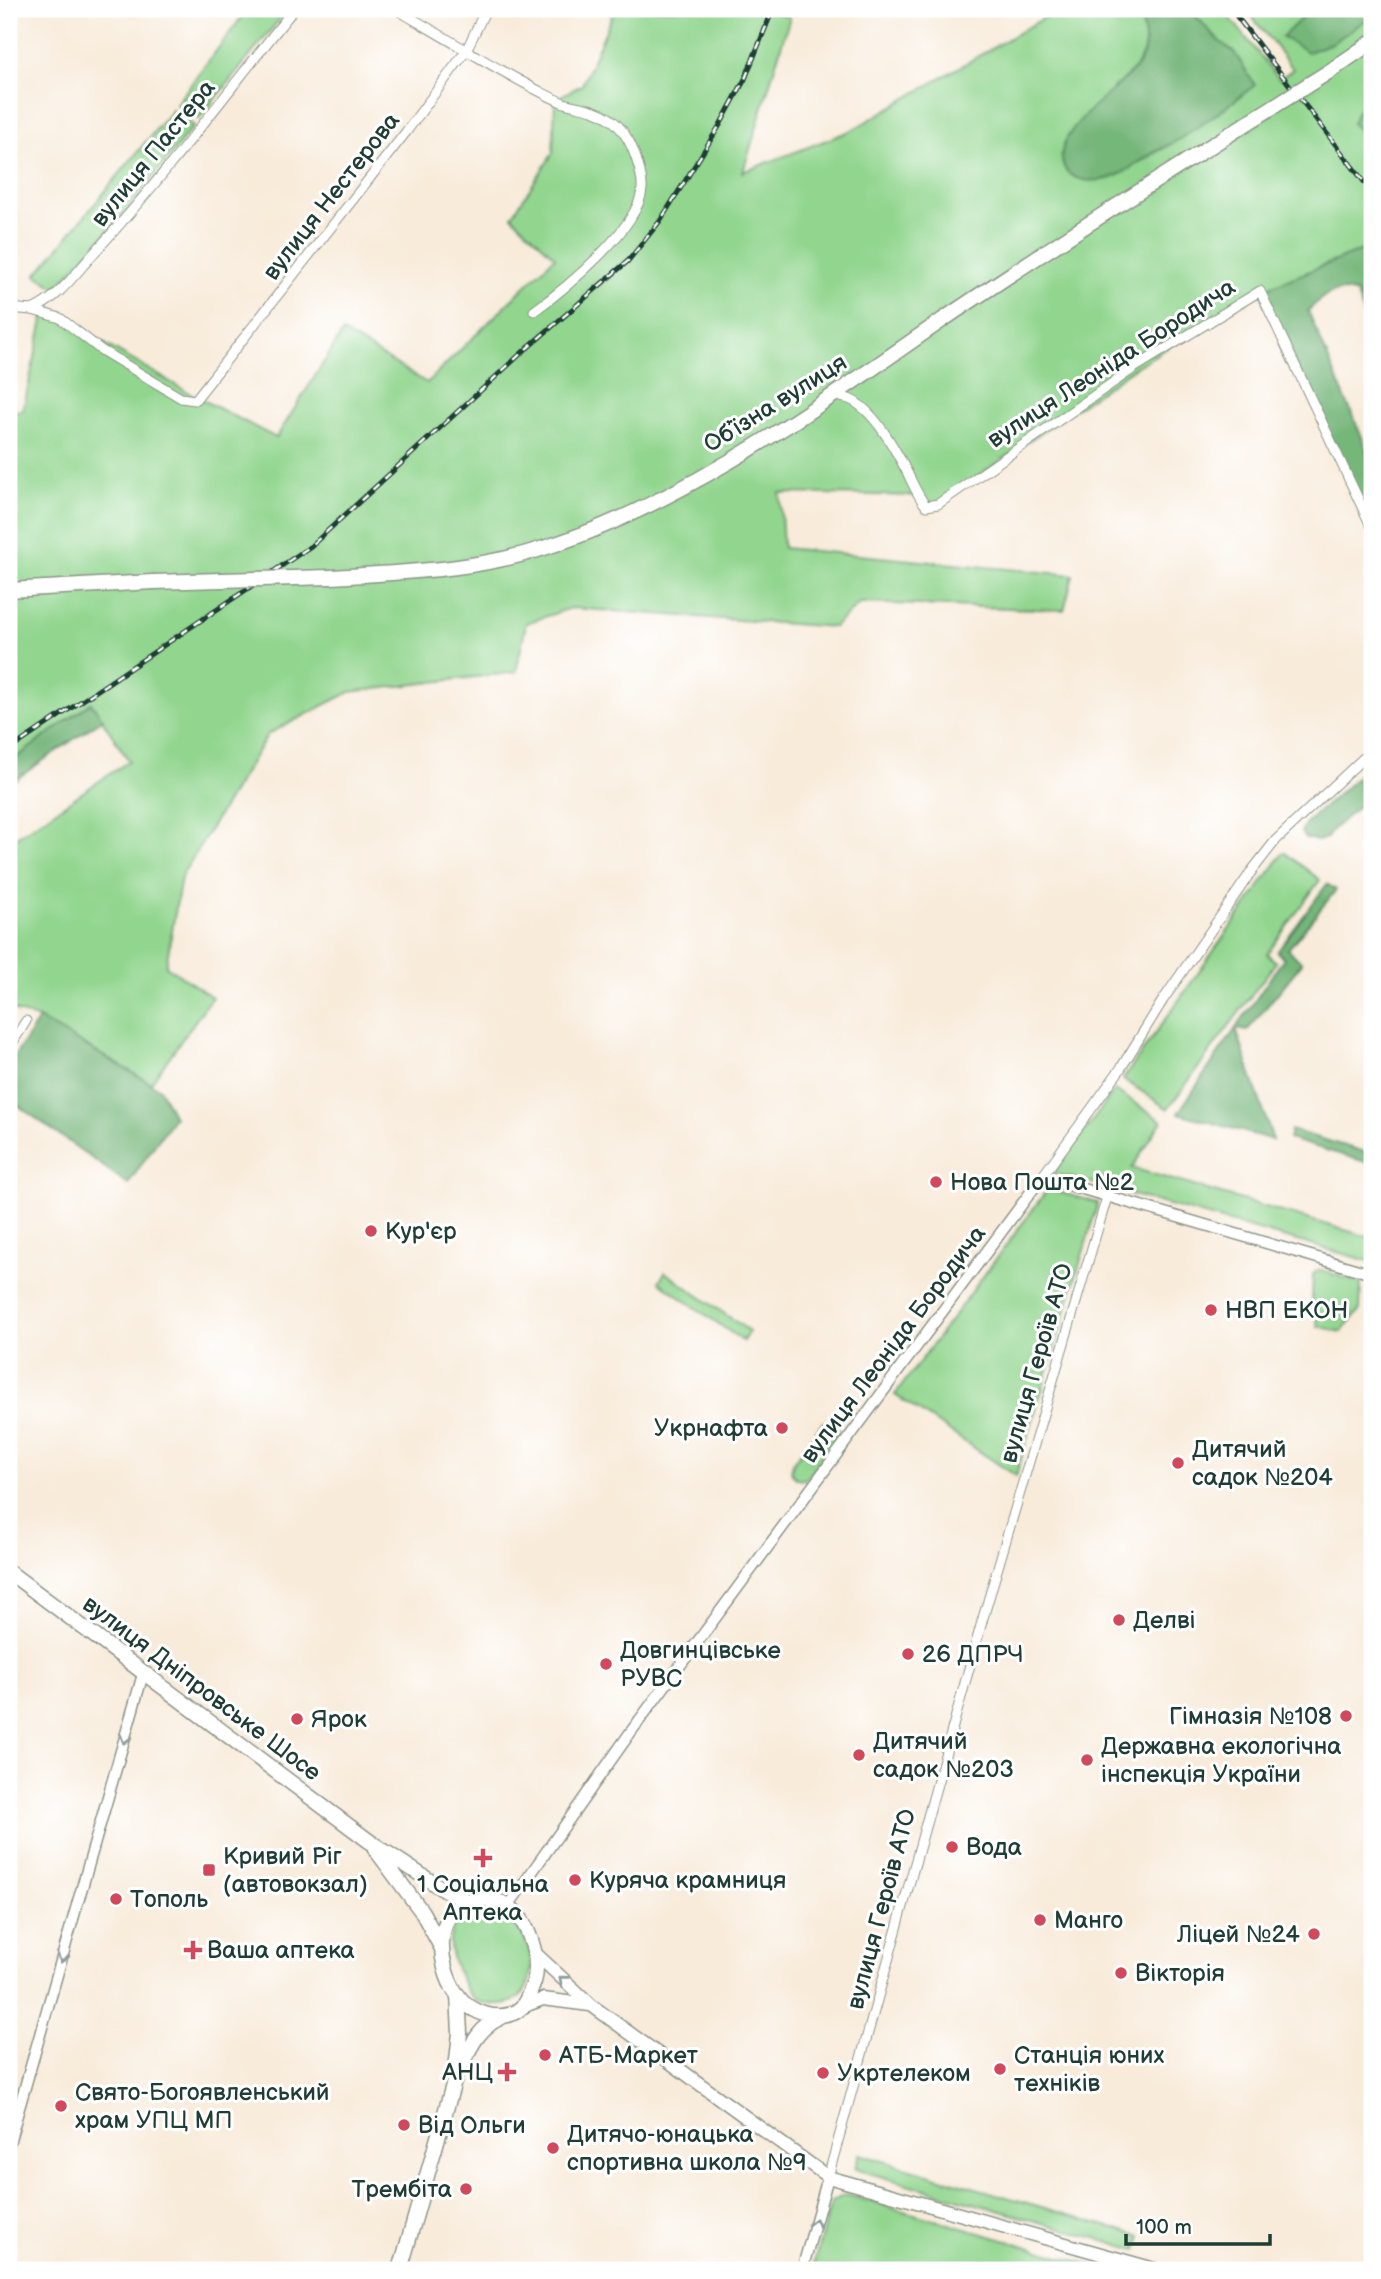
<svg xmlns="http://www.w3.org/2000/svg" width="1381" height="2279" viewBox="0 0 1381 2279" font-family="'Balsamiq Sans',sans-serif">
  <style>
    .green { fill: #91d58e; stroke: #588961; stroke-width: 2 }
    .forest { fill: #74b679; stroke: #4a7a56; stroke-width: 2 }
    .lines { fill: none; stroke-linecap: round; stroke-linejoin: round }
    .minor-casing { stroke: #8c9487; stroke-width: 11 }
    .tertiary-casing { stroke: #8c9487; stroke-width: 13 }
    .secondary-casing { stroke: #8c9487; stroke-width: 15 }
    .primary-casing { stroke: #8c9487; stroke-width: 17 }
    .minor { stroke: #fff; stroke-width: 9 }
    .tertiary { stroke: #fff; stroke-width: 10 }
    .secondary { stroke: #fff; stroke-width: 12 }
    .primary { stroke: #fff; stroke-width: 14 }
    .rail-casing { stroke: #1f3d34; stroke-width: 5 }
    .rail { stroke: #fff; stroke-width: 2.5; stroke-dasharray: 8; stroke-linecap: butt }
    .primary-bridge-casing { stroke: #8c9487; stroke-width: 17; stroke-linecap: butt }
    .primary-bridge { stroke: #fff; stroke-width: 14 }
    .oneway { stroke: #8f9e9a }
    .poi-dot { fill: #d1495b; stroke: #fff; stroke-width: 2.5 }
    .labels { text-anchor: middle; stroke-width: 6; stroke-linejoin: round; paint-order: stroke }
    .street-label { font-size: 24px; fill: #1f3d34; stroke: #fff }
    .poi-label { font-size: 24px; fill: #1f3d34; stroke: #fff; text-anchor: start }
  </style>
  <rect width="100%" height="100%" fill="#fff"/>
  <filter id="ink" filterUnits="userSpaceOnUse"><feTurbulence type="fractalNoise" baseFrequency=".0143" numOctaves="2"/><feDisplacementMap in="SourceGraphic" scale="14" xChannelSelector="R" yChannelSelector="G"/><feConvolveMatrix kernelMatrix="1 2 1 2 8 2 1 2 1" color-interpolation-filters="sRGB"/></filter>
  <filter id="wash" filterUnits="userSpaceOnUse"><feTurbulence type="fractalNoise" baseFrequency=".00686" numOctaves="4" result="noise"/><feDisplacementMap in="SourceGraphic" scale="28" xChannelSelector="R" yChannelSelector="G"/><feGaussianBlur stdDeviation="1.57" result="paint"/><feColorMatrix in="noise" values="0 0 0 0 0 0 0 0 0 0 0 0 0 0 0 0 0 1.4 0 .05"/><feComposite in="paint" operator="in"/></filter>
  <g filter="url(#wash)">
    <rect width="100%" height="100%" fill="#f8ebda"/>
    <!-- green -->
    <path class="green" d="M 248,9 L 288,9 L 199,119 L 176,104 Z
      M 615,9 L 762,9 L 790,17 L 743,172 L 850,131 L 1059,9 L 1138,9 C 1141,17 1146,28 1146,36 C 1145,59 1132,75 1113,87 L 1105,179 L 1121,173 L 1181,138 L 1242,95 L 1234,52 L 1219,41 L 1189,9 L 1223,9 L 1279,79 L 1293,69 L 1246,9 L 1372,9 L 1372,98 L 1357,111 L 1353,123 L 1372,145 L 1372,246 L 1260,291 L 1134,368 L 938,504 L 926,506 L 918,496 L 780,493 L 783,548 L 1073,575 L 1064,610 L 860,603 L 834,627 L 571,608 L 526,623 L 516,672 L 350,692 L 268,734 L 181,877 L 166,966 L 212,997 L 151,1083 L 39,1019 L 9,1009 L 9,842 L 129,761 L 91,703 L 9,763 L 9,412 L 23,410 L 46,307 L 65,315 L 103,343 L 193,395 L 276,438 L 343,332 L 427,383 L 555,257 L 512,216 L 553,153 L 555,99 L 582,85 Z
      M 172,110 L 194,126 L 120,218 L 56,288 L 36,275 Z
      M 1284,852 L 1320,880 L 1267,954 L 1276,962 L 1168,1109 L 1123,1079 Z
      M 1115,1090 L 1162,1121 L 1132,1168 L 1372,1238 L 1372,1262 L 1054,1173 Z
      M 1048,1189 L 1098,1203 L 1016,1476 L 895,1395 Z
      M 1319,1270 L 1361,1283 L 1360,1310 L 1341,1332 L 1318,1326 L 1312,1298 L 1313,1274 Z
      M 665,1272 L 749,1331 L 743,1341 L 659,1282 Z
      M 830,1421 L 838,1426 L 838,1437 L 808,1477 C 801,1482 794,1479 791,1471 L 793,1463 L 822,1423 Z
      M 486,1908 C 521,1914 544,1961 524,1992 C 518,2000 509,2004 500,2004 C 491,2005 482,2005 475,1999 C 467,1994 464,1985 460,1977 C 443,1944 445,1915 486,1908 Z
      M 859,2154 L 1141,2236 L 1137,2250 L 855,2169 Z
      M 844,2195 L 851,2196 L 1109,2270 L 812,2270 L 831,2203 Z"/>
    <!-- forest -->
    <path class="forest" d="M 1138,9 L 1189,9 L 1219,41 L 1234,52 L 1255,85 C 1231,104 1206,122 1181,138 C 1172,144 1162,148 1153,153 C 1138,162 1124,175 1107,179 C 1093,182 1071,182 1064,167 C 1047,131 1122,89 1138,65 C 1150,48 1144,27 1138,9 Z
      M 1311,9 L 1372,9 L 1372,16 L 1332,43 L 1308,52 L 1282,37 Z
      M 1372,98 L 1372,145 L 1352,123 L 1357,111 Z
      M 1365,249 L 1372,257 L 1372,332 L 1364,317 L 1357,294 C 1332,286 1325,294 1308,311 L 1372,461 L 1372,528 L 1260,291 Z
      M 91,703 L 103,719 L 9,784 L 9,763 Z
      M 1372,764 L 1372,794 L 1333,829 L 1327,838 L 1318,841 L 1306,838 L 1301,832 L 1306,823 Z
      M 1327,884 L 1336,890 L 1288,949 L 1302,963 L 1247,1031 L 1236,1029 L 1273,1140 L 1178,1113 L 1284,958 L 1277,952 Z
      M 39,1019 L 160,1089 L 174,1117 L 128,1184 L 9,1099 L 9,1065 Z
      M 1291,1130 L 1372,1154 L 1372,1164 L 1289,1139 Z"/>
  </g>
  <g filter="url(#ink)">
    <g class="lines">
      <!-- minor casing -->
      <g class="minor-casing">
        <path id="minor" d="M 396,9 C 442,36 488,64 535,89 C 545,94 554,99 564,103 C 580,108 595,108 609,118 C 622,127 631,143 636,158 C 639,168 643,178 642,189 C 639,228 565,289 534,311
          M 9,308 L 32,310 L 60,318 L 101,350 L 181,398 L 195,400 L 406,132 L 466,51 L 486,9
          M 32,310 C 58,299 75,274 94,253 C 165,176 228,91 294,9
          M 833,395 C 838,397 844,397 849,399 C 874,409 895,449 907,472 C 913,484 917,495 926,506 L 938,504 L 1134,368 L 1260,291 L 1372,528
          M 9,1048 L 26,1021
          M 1042,1177 L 1121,1068 L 1163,1000 L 1251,872 L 1276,840 L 1372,750
          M 828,2177 L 983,1618 L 1107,1197"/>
      </g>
      <!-- tertiary casing -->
      <g class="tertiary-casing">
        <path id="tertiary" d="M 508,1906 L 630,1733 L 1042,1177 L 1372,1274
          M 9,2143 L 143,1674
          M 802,2270 L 828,2177"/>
      </g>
      <!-- secondary casing -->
      <g class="secondary-casing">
        <path id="secondary" d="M 536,1954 L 591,2005 L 828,2177 L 1158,2270
          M 522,2007 L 543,1999 L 590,2005"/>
      </g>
      <!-- primary casing -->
      <g class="primary-casing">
        <path id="primary" d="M 1330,71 L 1372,42
          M 330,577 C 402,572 474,571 544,548 C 689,501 816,407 941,321 C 1026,263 1112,209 1198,154
          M 9,590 L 153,582
          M 9,1572 L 369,1841 L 441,1888 L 467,1901
          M 376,1850 L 422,1912 L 441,1947
          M 475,1899 C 485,1899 498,1900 507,1905 C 528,1919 541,1959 534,1982 C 531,1990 527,2001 522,2007 C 502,2026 470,2013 456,1993 C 437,1965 432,1907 475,1899 Z
          M 459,2070 C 470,2048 478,2027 502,2017
          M 400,2270 L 455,2078 L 460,2033 L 458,1995"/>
      </g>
      <!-- minor -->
      <use href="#minor" class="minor"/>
      <!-- tertiary -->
      <use href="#tertiary" class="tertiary"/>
      <!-- secondary -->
      <use href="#secondary" class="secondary"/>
      <!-- primary -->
      <use href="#primary" class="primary"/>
      <!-- rail casing -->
      <g class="rail-casing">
        <path id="rail" d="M 1231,9 L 1372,192
          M 9,750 L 311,546 L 526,349 L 628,261 L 660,221 L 720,125 L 745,79 L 773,9"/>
      </g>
      <!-- rail -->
      <use href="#rail" class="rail"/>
      <!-- primary-bridge casing -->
      <g class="primary-bridge-casing">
        <path id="primary-bridge" d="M 1198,154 L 1330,71
          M 153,582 L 330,577"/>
      </g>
      <!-- primary-bridge -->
      <use href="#primary-bridge" class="primary-bridge"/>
    </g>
    <!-- one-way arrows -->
    <defs><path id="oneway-chevron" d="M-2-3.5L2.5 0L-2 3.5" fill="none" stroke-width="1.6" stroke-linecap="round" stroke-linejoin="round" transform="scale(1.75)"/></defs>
    <g class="oneway">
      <use href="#oneway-chevron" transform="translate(125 1739) rotate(106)"/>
      <use href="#oneway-chevron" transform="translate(62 1958) rotate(106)"/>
      <use href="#oneway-chevron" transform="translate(563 1980) rotate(-141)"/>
      <use href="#oneway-chevron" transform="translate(815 2223) rotate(-75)"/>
    </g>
  </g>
  <!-- markers -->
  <g class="poi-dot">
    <circle cx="936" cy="1182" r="7"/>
    <circle cx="371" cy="1231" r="7"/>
    <circle cx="1211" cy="1310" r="7"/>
    <circle cx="782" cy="1428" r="7"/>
    <circle cx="1178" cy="1463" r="7"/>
    <circle cx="1119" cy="1620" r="7"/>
    <circle cx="908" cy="1654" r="7"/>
    <circle cx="606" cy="1664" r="7"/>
    <circle cx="1346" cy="1716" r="7"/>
    <circle cx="297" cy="1719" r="7"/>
    <circle cx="859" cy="1755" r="7"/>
    <circle cx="1087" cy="1760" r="7"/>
    <circle cx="952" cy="1847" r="7"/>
    <path d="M479.5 1847.5h7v7h7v7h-7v7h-7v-7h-7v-7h7z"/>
    <rect x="202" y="1863" width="14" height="14" rx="3.5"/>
    <circle cx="575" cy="1880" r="7"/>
    <circle cx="116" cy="1899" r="7"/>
    <circle cx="1040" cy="1920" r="7"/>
    <circle cx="1314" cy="1934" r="7"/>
    <path d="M189.5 1939.5h7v7h7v7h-7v7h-7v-7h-7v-7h7z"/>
    <circle cx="1121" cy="1973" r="7"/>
    <circle cx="545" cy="2055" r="7"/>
    <circle cx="1000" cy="2069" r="7"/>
    <path d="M503.5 2061.5h7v7h7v7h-7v7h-7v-7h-7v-7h7z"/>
    <circle cx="823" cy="2073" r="7"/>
    <circle cx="61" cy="2106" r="7"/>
    <circle cx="404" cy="2125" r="7"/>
    <circle cx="553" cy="2148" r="7"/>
    <circle cx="466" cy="2189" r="7"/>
  </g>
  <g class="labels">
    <!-- street labels -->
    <g class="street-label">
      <text transform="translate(153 153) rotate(-51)" y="8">вулиця Пастера</text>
      <text transform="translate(331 196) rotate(-52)" y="8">вулиця Нестерова</text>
      <text transform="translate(1111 363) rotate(-33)" y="8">вулиця Леоніда Бородича</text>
      <text transform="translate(775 403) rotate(-32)" y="8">Обʼїзна вулиця</text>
      <text transform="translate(893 1344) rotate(-53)" y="8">вулиця Леоніда Бородича</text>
      <text transform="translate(1036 1363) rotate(-74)" y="8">вулиця Героїв АТО</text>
      <text transform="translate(202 1688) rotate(37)" y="8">вулиця Дніпровське Шосе</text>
      <text transform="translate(881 1909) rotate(-75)" y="8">вулиця Героїв АТО</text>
    </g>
    <!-- poi labels -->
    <g class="poi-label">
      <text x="950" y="1190">Нова Пошта №2</text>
      <text x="385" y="1239">Кур'єр</text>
      <text x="1225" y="1318">НВП ЕКОН</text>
      <text x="768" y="1436" text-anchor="end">Укрнафта</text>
      <text x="1192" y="1457">Дитячий<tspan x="1192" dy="28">садок №204</tspan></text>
      <text x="1133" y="1628">Делві</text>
      <text x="620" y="1658">Довгинцівське<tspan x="620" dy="28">РУВС</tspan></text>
      <text x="922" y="1662">26 ДПРЧ</text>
      <text x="1332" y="1724" text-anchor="end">Гімназія №108</text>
      <text x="311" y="1727">Ярок</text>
      <text x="873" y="1749">Дитячий<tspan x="873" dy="28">садок №203</tspan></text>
      <text x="1101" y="1754">Державна екологічна<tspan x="1101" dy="28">інспекція України</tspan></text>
      <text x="966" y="1855">Вода</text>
      <text x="223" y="1864">Кривий Ріг<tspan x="223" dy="28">(автовокзал)</tspan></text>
      <text x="589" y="1888">Куряча крамниця</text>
      <text x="483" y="1892" text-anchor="middle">1 Соціальна<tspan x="483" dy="28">Аптека</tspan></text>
      <text x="130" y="1907">Тополь</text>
      <text x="1054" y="1928">Манго</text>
      <text x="1300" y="1942" text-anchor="end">Ліцей №24</text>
      <text x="207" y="1958">Ваша аптека</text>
      <text x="1135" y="1981">Вікторія</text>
      <text x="559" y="2063">АТБ-Маркет</text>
      <text x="1014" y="2063">Станція юних<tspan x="1014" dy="28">техніків</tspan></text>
      <text x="493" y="2080" text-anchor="end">АНЦ</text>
      <text x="837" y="2081">Укртелеком</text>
      <text x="75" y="2100">Свято-Богоявленський<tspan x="75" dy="28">храм УПЦ МП</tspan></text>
      <text x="418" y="2133">Від Ольги</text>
      <text x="567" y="2142">Дитячо-юнацька<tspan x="567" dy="28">спортивна школа №9</tspan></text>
      <text x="452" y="2197" text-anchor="end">Трембіта</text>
    </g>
  </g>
  <!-- margin -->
  <rect width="1381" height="2279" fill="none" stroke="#fff" stroke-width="35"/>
  <!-- scale -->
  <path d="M1126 2234v10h144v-10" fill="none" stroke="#1f3d34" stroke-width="3.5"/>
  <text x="1136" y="2234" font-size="21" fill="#1f3d34" stroke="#ffffff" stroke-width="5" paint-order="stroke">100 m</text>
</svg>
